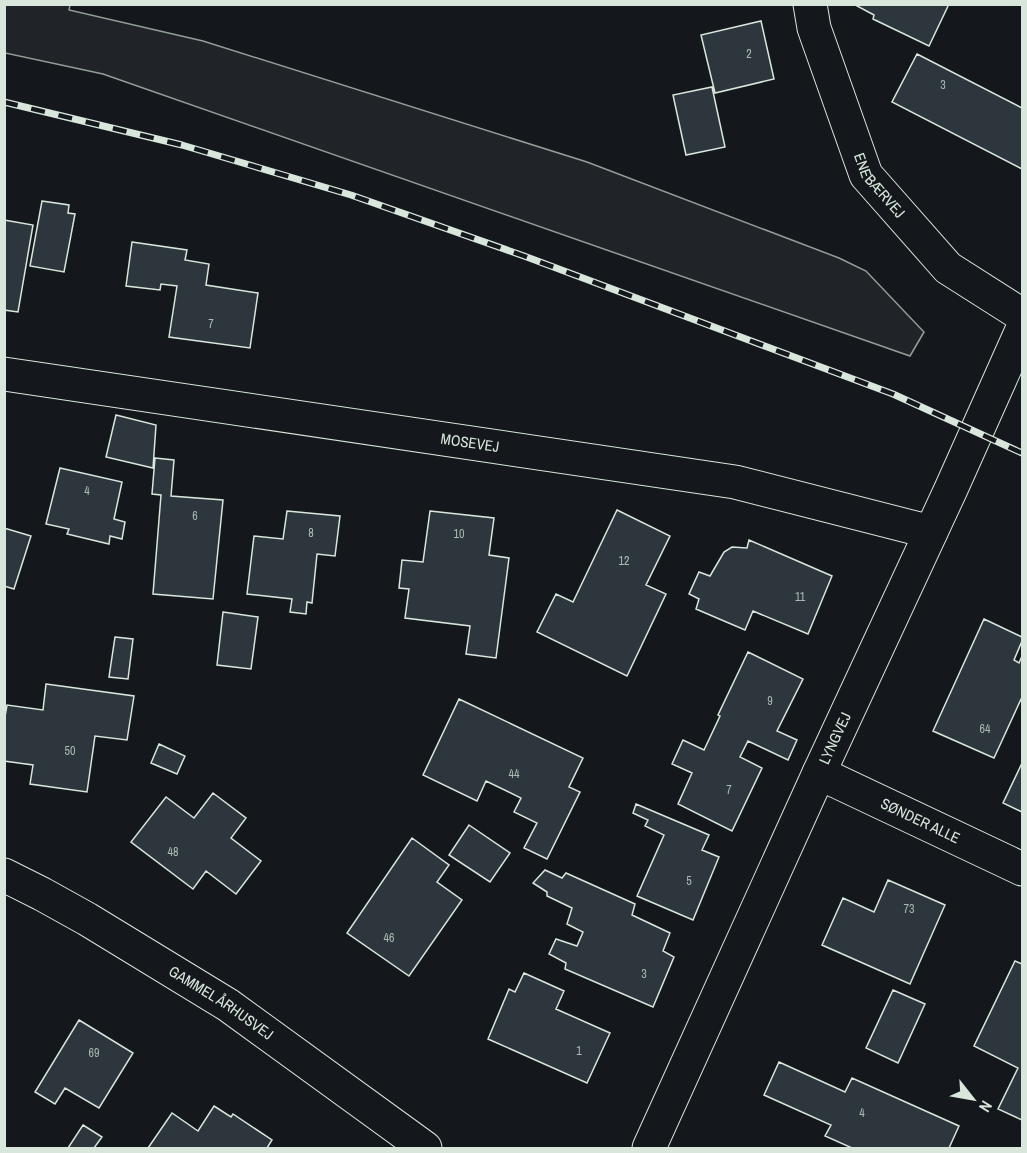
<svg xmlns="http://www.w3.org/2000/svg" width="1027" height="1153" viewBox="0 0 1027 1153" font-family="'Archivo Narrow',sans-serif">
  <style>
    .green { fill: #202428; stroke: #939e99; stroke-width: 1.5 }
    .building { fill: #2c363c; stroke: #d8e6dc; stroke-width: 1.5 }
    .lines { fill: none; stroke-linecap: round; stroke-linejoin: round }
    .minor-casing { stroke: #d8e6dc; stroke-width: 35 }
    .minor { stroke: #14181c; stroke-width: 33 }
    .rail-casing { stroke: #d8e6dc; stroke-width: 7 }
    .rail { stroke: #14181c; stroke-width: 4.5; stroke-dasharray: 14; stroke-linecap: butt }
    .labels { text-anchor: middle; stroke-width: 4.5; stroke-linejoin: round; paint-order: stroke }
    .number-label { font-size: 12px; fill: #adbab4 }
    .street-label { font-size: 15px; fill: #d8e6dc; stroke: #14181c }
  </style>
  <rect width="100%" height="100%" fill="#14181c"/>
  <!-- green -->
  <path class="green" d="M 5,4 L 70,5 L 69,10 L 203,41 L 587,162 L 839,258 L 866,271 L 924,332 L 910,356 L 103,74 L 5,53 Z"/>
  <!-- building -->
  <path class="building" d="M 858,4 L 949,4 L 929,46 L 873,19 L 874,15 L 857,6 Z
    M 761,21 L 774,79 L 715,93 L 701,35 Z
    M 917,54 L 1022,108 L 1022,169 L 892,102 Z
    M 712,87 L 725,147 L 686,155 L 673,95 Z
    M 42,201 L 69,205 L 68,213 L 75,214 L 64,272 L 30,266 Z
    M 4,220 L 33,225 L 18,312 L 4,310 Z
    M 132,242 L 187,250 L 185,260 L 209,264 L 206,285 L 258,293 L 250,348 L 169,337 L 177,286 L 161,284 L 160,290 L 126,286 Z
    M 116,415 L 156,425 L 153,468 L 106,457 Z
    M 155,458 L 174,460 L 171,496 L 223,500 L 213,599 L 153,594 L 161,495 L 152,494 Z
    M 60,468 L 122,482 L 114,519 L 125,522 L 122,539 L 110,536 L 109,544 L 67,534 L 69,529 L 46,524 Z
    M 617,510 L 670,536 L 646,585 L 666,594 L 627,676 L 537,632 L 556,594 L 573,602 Z
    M 287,511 L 340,516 L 335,556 L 317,554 L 312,603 L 307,602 L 306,614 L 290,612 L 292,599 L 247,594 L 254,536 L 283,539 Z
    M 430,511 L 494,518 L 489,555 L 509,558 L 496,658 L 466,654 L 470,626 L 405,618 L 409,589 L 399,588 L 402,560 L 423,562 Z
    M 4,528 L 31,536 L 14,589 L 4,586 Z
    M 749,540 L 832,576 L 808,634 L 753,611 L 745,630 L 696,609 L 699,599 L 689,594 L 699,572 L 710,576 L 724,552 L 732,547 L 747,548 Z
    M 223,612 L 258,617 L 251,669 L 217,665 Z
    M 984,619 L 1022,637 L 1022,641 L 1014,660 L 1019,663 L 1022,656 L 1022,697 L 994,758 L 933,731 Z
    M 115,637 L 133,639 L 128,679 L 109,677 Z
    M 748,652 L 803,679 L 777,731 L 797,740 L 788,760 L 748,741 L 740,757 L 762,768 L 732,831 L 678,804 L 692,773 L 672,764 L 683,740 L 704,750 L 720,716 L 718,715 Z
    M 46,684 L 134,696 L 127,740 L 95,736 L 87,792 L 30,784 L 33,765 L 4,761 L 4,722 L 7,705 L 43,710 Z
    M 459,699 L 583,758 L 569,787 L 580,792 L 547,859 L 524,848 L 537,823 L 514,812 L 521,798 L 486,781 L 477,801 L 423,775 Z
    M 159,744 L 185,756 L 177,774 L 151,763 Z
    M 1022,763 L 1022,812 L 1003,803 Z
    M 213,793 L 246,818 L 231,838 L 261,861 L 236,894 L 206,871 L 193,889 L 131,842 L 166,797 L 194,818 Z
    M 636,804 L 709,835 L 702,850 L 719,857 L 693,920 L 637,896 L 664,835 L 645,826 L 648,820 L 633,813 Z
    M 469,825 L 510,853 L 490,882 L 449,855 Z
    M 412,838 L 449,865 L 437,882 L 462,900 L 409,976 L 347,933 Z
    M 545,870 L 562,878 L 566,873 L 635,904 L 632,915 L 670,933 L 663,951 L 674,957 L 653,1007 L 565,969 L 566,963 L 549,954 L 556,939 L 577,946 L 583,932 L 567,924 L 572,908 L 547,896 L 547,892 L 533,883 Z
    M 888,880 L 945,905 L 910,984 L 822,945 L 843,898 L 874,912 Z
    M 1015,961 L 1022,964 L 1022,1120 L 998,1109 L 1018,1068 L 974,1046 Z
    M 524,973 L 564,991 L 556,1009 L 610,1033 L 587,1083 L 488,1039 L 509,989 L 515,992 Z
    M 893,990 L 925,1004 L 898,1063 L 866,1048 Z
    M 79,1020 L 133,1053 L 99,1108 L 65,1088 L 55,1104 L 35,1092 Z
    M 779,1062 L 845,1092 L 852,1078 L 959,1126 L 949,1148 L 852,1148 L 825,1136 L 831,1125 L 764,1095 Z
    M 214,1106 L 231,1117 L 233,1114 L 272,1140 L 267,1148 L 148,1148 L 172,1113 L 198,1131 Z
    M 83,1125 L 102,1137 L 94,1148 L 68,1148 Z"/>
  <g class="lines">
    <!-- minor casing -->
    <g class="minor-casing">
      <g id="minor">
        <path id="s1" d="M 810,4 L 814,28 L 866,175 L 948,268 L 1022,315"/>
        <path id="s2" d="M 4,374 L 735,482 L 931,532"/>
        <path id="s3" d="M 819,773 L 1022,869"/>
        <path id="s4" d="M 4,875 L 42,894 L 87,919 L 228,1005 L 425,1148"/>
        <path id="s5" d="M 649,1148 L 819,773 L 951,489 L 1022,330"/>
      </g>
    </g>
    <!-- minor -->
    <use href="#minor" class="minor"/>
    <!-- rail casing -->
    <g class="rail-casing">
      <path id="rail" d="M 4,102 L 182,145 L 351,195 L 524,256 L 893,394 L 1022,453"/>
    </g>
    <!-- rail -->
    <use href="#rail" class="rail"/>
  </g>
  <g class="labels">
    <!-- number labels -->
    <g class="number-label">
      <text x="749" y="58">2</text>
      <text x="943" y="89">3</text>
      <text x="211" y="328">7</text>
      <text x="87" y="495">4</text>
      <text x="195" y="520">6</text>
      <text x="311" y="537">8</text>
      <text x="459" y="538">10</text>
      <text x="624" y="565">12</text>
      <text x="800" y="601">11</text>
      <text x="770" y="705">9</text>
      <text x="985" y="733">64</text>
      <text x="70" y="755">50</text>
      <text x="514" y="778">44</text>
      <text x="729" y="794">7</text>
      <text x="173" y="856">48</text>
      <text x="689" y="885">5</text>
      <text x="909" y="913">73</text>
      <text x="389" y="942">46</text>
      <text x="644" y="978">3</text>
      <text x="579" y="1055">1</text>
      <text x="94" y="1057">69</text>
      <text x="862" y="1117">4</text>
    </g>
    <!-- street labels -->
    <g class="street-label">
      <text dy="5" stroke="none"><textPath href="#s1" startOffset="196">ENEBÆRVEJ</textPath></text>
      <text dy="5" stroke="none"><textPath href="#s2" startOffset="471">MOSEVEJ</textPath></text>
      <text dy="5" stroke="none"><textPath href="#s5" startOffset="450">LYNGVEJ</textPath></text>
      <text dy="5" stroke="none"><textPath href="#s3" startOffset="112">SØNDER ALLE</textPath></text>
      <text dy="5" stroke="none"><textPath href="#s4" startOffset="252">GAMMEL ÅRHUSVEJ</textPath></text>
    </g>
  </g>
  <!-- border -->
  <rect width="1027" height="1153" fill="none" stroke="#d8e6dc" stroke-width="12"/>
  <!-- north arrow -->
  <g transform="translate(973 1099) rotate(121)" stroke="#14181c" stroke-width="4.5" paint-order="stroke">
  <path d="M0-4.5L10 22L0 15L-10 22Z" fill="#d8e6dc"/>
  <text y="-9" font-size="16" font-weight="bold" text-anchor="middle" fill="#d8e6dc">N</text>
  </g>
</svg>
